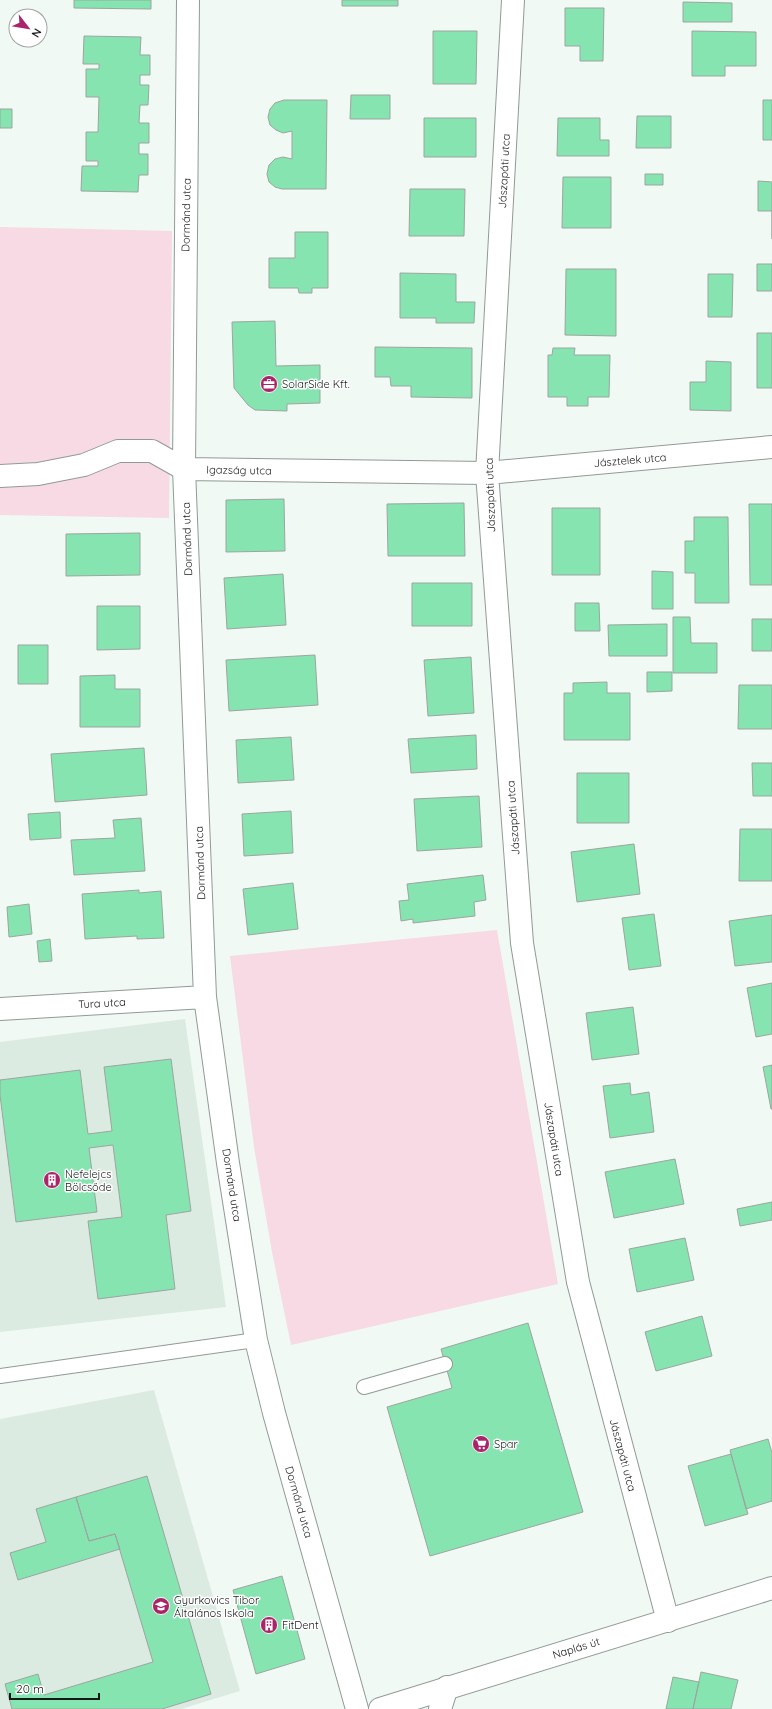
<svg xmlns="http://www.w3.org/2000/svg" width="772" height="1709" viewBox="0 0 772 1709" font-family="Quicksand,sans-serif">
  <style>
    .built { fill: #dcebe2 }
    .green { fill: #f7dae4 }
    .building { fill: #85e4af; stroke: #9da5a0 }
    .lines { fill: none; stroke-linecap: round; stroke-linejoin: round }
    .service-casing { stroke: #929a95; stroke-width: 16 }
    .minor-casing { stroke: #929a95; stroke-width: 24 }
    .tertiary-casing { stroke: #929a95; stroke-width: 24 }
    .service { stroke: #fff; stroke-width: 14 }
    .minor { stroke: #fff; stroke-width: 22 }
    .tertiary { stroke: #fff; stroke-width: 22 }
    .labels { text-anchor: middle; stroke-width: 3; stroke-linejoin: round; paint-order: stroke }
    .street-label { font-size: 11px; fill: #151816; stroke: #fff }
    .poi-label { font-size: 11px; fill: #151816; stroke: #fff; text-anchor: start }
  </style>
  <rect width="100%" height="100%" fill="#f0f9f3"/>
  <!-- built -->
  <path class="built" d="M 185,1019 L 226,1307 L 0,1332 L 0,1042 Z
    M 154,1390 L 240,1691 L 181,1709 L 0,1709 L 0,1419 Z"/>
  <!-- green -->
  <path class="green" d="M 0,227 L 172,231 L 169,518 L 0,515 Z
    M 497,930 L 558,1284 L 291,1345 L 272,1252 L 254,1147 L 230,956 Z"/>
  <!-- building -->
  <path class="building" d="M 74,0 L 151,0 L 151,9 L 74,8 Z
    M 342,0 L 398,0 L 398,6 L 342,6 Z
    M 683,2 L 732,3 L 732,22 L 683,22 Z
    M 565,8 L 604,8 L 603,61 L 580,61 L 580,46 L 565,46 Z
    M 433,31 L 477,31 L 476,84 L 433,84 Z
    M 692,31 L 756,32 L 756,66 L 725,66 L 725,76 L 692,76 Z
    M 84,36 L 141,37 L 140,55 L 150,55 L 150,75 L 140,75 L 140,85 L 149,85 L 148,105 L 140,105 L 139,123 L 149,123 L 149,143 L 139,143 L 139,154 L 148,154 L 148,175 L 139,175 L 138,192 L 81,191 L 82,166 L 98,166 L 98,161 L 86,161 L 86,132 L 98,132 L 99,97 L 86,97 L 86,69 L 99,69 L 99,64 L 83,64 Z
    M 351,95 L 390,95 L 390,119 L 350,119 Z
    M 284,100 L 327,100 L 326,189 L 282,189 L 275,187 L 269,182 L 267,174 L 269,165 L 275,159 L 283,157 L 292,159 L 292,131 L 283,133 L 276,130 L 270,125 L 268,117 L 270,109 L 275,103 Z
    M 763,100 L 772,100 L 772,140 L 763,140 Z
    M 0,109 L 12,109 L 12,128 L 0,128 Z
    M 637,116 L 671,116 L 671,148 L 636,148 Z
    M 424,118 L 476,118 L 476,157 L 424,157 Z
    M 558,118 L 600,118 L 600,140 L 609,140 L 609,156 L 557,156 Z
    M 645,174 L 663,174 L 663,185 L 645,185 Z
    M 563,177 L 611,177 L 611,228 L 562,228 Z
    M 758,181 L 772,182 L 772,239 L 772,211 L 758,211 Z
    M 410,189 L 465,189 L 464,236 L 409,236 Z
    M 295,232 L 328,232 L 328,288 L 312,288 L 312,293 L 299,293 L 298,288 L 269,288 L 269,258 L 295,258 Z
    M 757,264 L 772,264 L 772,291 L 757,291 Z
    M 566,269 L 616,269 L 616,336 L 565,335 Z
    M 400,273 L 456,274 L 456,302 L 475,302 L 474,323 L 436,323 L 436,318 L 400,318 Z
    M 708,274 L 733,274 L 732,317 L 708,317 Z
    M 275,321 L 276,366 L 320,365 L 320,403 L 287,404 L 287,411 L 255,410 L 248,405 L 234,388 L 232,322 Z
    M 757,333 L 772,333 L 772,388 L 757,388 Z
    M 375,347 L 472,348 L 472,398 L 411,397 L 411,386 L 391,386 L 390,377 L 375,377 Z
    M 553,348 L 575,348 L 574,355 L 610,355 L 609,397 L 588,397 L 588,406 L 567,406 L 567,397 L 548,397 L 548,355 L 552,355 Z
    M 706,361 L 731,362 L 731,411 L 690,410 L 690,382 L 706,382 Z
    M 284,499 L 285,551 L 226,552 L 226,500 Z
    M 464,503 L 465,556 L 388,556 L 387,504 Z
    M 749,504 L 772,504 L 772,585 L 750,585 Z
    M 552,508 L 600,508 L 600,575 L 552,575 Z
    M 694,517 L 728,517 L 729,603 L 695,603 L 695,573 L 685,573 L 685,541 L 694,541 Z
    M 140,533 L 140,575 L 66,576 L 66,534 Z
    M 652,571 L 673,572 L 673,609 L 652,609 Z
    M 283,574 L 286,625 L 227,629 L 224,578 Z
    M 412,583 L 472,583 L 472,626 L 412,626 Z
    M 575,603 L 599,603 L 600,631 L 575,631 Z
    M 97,606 L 140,606 L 140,649 L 97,650 Z
    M 673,617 L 690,617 L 691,643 L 717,643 L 717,673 L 673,673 Z
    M 752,619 L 772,619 L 772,651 L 752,651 Z
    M 667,624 L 667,656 L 609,656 L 608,625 Z
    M 18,645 L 48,645 L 48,684 L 18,684 Z
    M 315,655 L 318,705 L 229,711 L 226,660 Z
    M 471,657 L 474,713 L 428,716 L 424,660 Z
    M 647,672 L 672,672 L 672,691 L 647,692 Z
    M 115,675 L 115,689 L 140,689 L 140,727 L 80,727 L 80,676 Z
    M 607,682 L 607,693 L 630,693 L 630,740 L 564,740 L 564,693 L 573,693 L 573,683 Z
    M 739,685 L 772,685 L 772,729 L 738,729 Z
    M 476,735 L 477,769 L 411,773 L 408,739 Z
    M 291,737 L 294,780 L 238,783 L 236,740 Z
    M 144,748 L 147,795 L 55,802 L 51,754 Z
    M 752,763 L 772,763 L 772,796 L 753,796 Z
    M 577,773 L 629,773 L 629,823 L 577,823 Z
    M 479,796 L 482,847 L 417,851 L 414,799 Z
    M 291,811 L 293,853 L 244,856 L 242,814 Z
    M 60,812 L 61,838 L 30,840 L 28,814 Z
    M 141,818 L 145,871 L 74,875 L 71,840 L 115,838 L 113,820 Z
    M 740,829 L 772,829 L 772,881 L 739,881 Z
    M 634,844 L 640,894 L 577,902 L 571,852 Z
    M 483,875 L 486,900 L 474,902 L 475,916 L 413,923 L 413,919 L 401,921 L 399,901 L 409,900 L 407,884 Z
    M 293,883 L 298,929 L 248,935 L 243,889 Z
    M 139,890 L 139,893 L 161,891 L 164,938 L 137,939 L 137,936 L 85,939 L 82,894 Z
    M 29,904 L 32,934 L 9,937 L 7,907 Z
    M 654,914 L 661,966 L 629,970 L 622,918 Z
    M 772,915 L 772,962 L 735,966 L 729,921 Z
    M 50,939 L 52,961 L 39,962 L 37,941 Z
    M 772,983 L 772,1034 L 756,1037 L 747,988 Z
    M 633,1007 L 639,1054 L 592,1060 L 586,1013 Z
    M 171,1059 L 191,1211 L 166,1215 L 175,1289 L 98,1299 L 88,1221 L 122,1217 L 113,1145 L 89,1148 L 97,1212 L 16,1222 L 0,1095 L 0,1080 L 80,1070 L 88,1134 L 112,1131 L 104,1067 Z
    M 772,1065 L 772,1109 L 771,1109 L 763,1067 Z
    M 630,1083 L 631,1095 L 649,1092 L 654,1132 L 610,1138 L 603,1086 Z
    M 675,1159 L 684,1204 L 614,1218 L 605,1172 Z
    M 772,1202 L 772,1220 L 740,1226 L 737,1209 Z
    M 685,1238 L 694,1280 L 637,1292 L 629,1249 Z
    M 702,1316 L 712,1356 L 656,1371 L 645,1332 Z
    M 528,1323 L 583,1512 L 430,1556 L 387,1407 L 452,1388 L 441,1349 Z
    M 768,1439 L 772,1453 L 772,1501 L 746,1509 L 730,1450 Z
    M 731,1454 L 748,1514 L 705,1526 L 688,1466 Z
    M 147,1476 L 211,1694 L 162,1709 L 12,1709 L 5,1684 L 38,1674 L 44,1695 L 153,1662 L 115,1534 L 89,1541 L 76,1497 Z
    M 76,1497 L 89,1541 L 115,1534 L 120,1549 L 18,1580 L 10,1553 L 46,1542 L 36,1509 Z
    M 282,1576 L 305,1659 L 256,1674 L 233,1590 Z
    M 701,1672 L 738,1680 L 731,1709 L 693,1709 Z
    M 673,1677 L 699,1682 L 693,1709 L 666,1709 Z"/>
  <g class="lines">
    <!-- service casing -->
    <g class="service-casing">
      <path id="service" d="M 0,1376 L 256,1340
        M 364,1387 L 445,1364"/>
    </g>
    <!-- minor casing -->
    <g class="minor-casing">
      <path id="minor" d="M 188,0 L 184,469 L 205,997 L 228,1163 L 256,1340 L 274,1413 L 357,1709
        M 513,0 L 487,473 L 522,943 L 578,1282 L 668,1621
        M 0,476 L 38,474 L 84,465 L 118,451 L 152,451 L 184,469 L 487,473 L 772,447
        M 0,1009 L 205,997
        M 440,1709 L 447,1687"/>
    </g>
    <!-- tertiary casing -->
    <g class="tertiary-casing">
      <path id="tertiary" d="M 380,1709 L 772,1588"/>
    </g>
    <!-- service -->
    <use href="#service" class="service"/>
    <!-- minor -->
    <use href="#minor" class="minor"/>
    <!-- tertiary -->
    <use href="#tertiary" class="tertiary"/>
  </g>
  <!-- icons -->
  <defs>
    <g id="office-disc" transform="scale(0.9)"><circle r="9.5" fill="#ab246a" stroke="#fff"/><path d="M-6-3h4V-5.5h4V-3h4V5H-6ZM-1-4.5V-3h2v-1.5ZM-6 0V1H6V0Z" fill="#fff"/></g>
    <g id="building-disc" transform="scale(0.9)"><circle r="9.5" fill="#ab246a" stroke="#fff"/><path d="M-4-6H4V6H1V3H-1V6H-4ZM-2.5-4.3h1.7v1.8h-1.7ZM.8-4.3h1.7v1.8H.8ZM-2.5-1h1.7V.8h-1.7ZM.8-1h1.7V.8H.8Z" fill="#fff"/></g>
    <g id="supermarket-disc" transform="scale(0.9)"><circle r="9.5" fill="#ab246a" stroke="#fff"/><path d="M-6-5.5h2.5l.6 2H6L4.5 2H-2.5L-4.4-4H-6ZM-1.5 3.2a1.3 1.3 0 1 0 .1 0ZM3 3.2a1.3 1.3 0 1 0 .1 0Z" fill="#fff"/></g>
    <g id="school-disc" transform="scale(0.9)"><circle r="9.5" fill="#ab246a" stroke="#fff"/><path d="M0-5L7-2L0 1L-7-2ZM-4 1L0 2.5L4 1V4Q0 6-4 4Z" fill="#fff"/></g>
  </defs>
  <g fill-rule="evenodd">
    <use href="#office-disc" x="269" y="384"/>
    <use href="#building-disc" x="52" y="1180"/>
    <use href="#supermarket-disc" x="481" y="1444"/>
    <use href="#school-disc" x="161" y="1606"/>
    <use href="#building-disc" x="269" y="1625"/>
  </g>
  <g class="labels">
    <!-- street labels -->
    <g class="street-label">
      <text transform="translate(504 171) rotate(-87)" y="4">Jászapáti utca</text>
      <text transform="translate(186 215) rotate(-89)" y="4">Dormánd utca</text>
      <text transform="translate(630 460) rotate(-5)" y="4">Jásztelek utca</text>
      <text transform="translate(239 470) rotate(1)" y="4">Igazság utca</text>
      <text transform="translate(490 495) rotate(-92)" y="4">Jászapáti utca</text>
      <text transform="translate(187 539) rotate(-92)" y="4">Dormánd utca</text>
      <text transform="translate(513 818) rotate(-94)" y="4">Jászapáti utca</text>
      <text transform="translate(200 863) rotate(-92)" y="4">Dormánd utca</text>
      <text transform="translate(102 1003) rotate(-3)" y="4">Tura utca</text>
      <text transform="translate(554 1139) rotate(81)" y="4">Jászapáti utca</text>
      <text transform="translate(232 1185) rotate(81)" y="4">Dormánd utca</text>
      <text transform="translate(623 1455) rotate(75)" y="4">Jászapáti utca</text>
      <text transform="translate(299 1502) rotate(74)" y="4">Dormánd utca</text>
      <text transform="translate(576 1648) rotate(-17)" y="4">Naplás út</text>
    </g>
    <!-- poi labels -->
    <g class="poi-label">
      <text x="282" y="388">SolarSide Kft.</text>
      <text x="65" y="1178">Nefelejcs<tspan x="65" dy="13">Bölcsőde</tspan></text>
      <text x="494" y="1448">Spar</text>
      <text x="174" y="1604">Gyurkovics Tibor<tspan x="174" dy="13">Általános Iskola</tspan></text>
      <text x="282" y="1629">FitDent</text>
    </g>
  </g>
  <!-- north arrow -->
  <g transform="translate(28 28) rotate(121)"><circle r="19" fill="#ffffff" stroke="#a1a3a2"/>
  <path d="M0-3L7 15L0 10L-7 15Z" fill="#ab246a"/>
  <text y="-6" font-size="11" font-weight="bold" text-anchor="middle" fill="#151816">N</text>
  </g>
  <!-- scale -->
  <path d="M10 1693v6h89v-6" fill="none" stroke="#151816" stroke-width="2"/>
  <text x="16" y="1693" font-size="12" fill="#151816" stroke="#ffffff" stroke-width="3" paint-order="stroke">20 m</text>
</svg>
